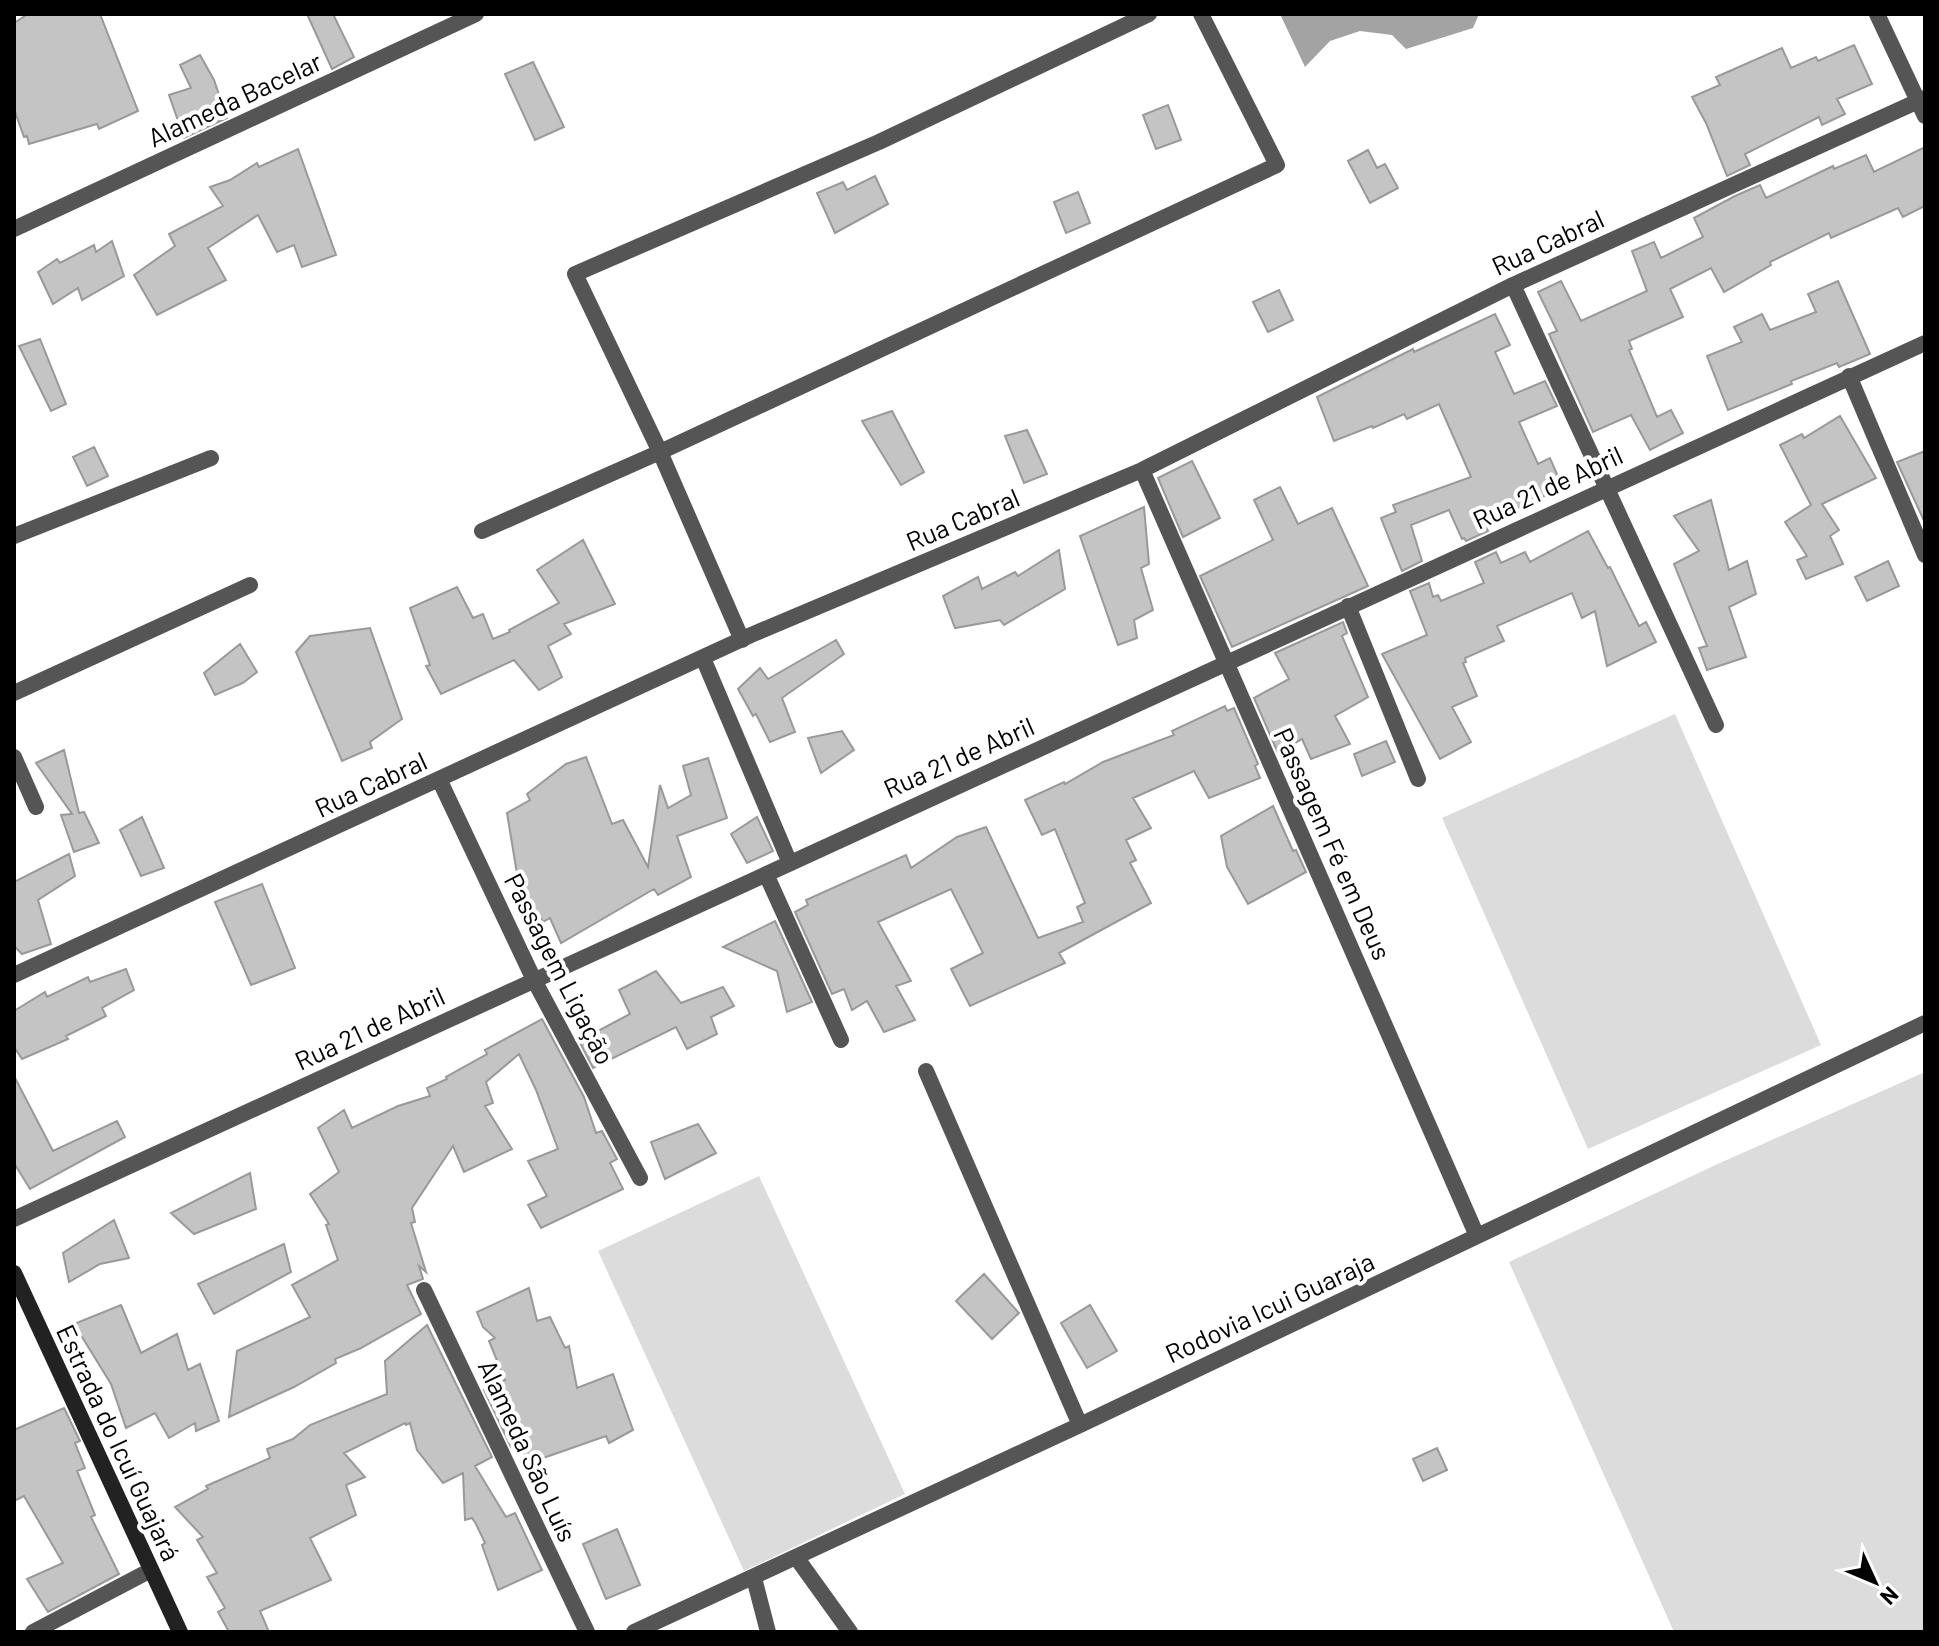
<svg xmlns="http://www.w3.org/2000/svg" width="1939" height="1646" viewBox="0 0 1939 1646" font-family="Barlow,sans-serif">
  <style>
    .green { fill: #dcdcdc }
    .water { fill: #a3a3a3 }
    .building { fill: #c4c4c4; stroke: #999; stroke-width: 2 }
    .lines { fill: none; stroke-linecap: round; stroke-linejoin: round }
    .lane { stroke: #555; stroke-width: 16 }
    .street { stroke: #555; stroke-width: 16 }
    .secondary { stroke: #222; stroke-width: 16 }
    .labels { text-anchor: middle; stroke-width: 8; stroke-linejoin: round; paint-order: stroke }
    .street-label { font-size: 26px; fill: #000; stroke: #fff }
  </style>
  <rect width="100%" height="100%" fill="#fff"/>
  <!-- green -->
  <path class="green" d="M 1675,714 L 1821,1045 L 1588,1149 L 1442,818 Z
    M 1925,1072 L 1925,1632 L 1674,1632 L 1509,1262 L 1722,1162 Z
    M 759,1176 L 905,1494 L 744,1571 L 598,1251 Z"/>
  <!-- water -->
  <path class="water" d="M 1280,14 L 1479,14 L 1473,28 L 1406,49 L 1392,35 L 1360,31 L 1330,41 L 1305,67 Z"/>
  <!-- building -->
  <path class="building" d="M 28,14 L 100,14 L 138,111 L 99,129 L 97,124 L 29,144 L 27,136 L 24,137 L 14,109 L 14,23 Z
    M 307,14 L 333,14 L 354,57 L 332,69 Z
    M 1854,45 L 1872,84 L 1837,99 L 1845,114 L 1822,125 L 1819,117 L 1745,154 L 1750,165 L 1727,176 L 1706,123 L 1692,97 L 1720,85 L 1716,77 L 1782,48 L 1791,68 L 1816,57 L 1818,61 Z
    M 200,55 L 214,80 L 227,118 L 184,138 L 169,95 L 191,88 L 180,65 Z
    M 533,62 L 564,127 L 535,140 L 505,74 Z
    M 1168,105 L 1181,140 L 1156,149 L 1143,115 Z
    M 1925,147 L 1925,206 L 1903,217 L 1898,208 L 1831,238 L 1829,233 L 1770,262 L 1771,265 L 1724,292 L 1711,268 L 1670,289 L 1683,317 L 1629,341 L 1632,349 L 1629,350 L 1657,417 L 1671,410 L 1683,433 L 1650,450 L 1631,415 L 1593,432 L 1549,334 L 1557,331 L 1538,292 L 1561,281 L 1581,321 L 1647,291 L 1632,251 L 1654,242 L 1661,258 L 1703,237 L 1694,218 L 1735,196 L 1760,185 L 1766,198 L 1833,166 L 1834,169 L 1866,155 L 1874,172 Z
    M 298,149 L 336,255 L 302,267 L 294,245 L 277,252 L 258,215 L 208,248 L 226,280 L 157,315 L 134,275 L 175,246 L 169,234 L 223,206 L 210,187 L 230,180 L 257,163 L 259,167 Z
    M 1368,150 L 1377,168 L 1385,164 L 1398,188 L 1370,203 L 1348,161 Z
    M 875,176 L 888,204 L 835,233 L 817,193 L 843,182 L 847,190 Z
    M 1078,192 L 1090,223 L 1066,233 L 1054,202 Z
    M 112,241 L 124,276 L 82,300 L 78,288 L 53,304 L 38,272 L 57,259 L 60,263 L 94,245 L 96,252 Z
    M 1838,281 L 1870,354 L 1839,367 L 1837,363 L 1791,381 L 1792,384 L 1728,410 L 1707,356 L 1742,342 L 1734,327 L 1762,314 L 1770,330 L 1816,312 L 1808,294 Z
    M 1279,290 L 1293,320 L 1268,332 L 1253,302 Z
    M 1495,314 L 1510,345 L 1495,352 L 1514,394 L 1545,381 L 1557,406 L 1519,422 L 1538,464 L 1550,458 L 1563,488 L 1484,523 L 1488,531 L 1466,541 L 1464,538 L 1462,539 L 1449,510 L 1411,525 L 1422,561 L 1402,571 L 1381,518 L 1396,512 L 1393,505 L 1471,477 L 1439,404 L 1407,419 L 1404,414 L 1373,428 L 1372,426 L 1334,441 L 1317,397 L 1413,349 L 1414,352 Z
    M 40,339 L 66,404 L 51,411 L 19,346 Z
    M 892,411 L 924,472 L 901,485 L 862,421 Z
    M 1840,416 L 1876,478 L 1822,504 L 1839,530 L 1830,536 L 1843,564 L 1806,579 L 1797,560 L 1807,556 L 1785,522 L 1811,505 L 1780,445 L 1802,434 L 1804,438 Z
    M 1027,430 L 1047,474 L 1024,483 L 1005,436 Z
    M 94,447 L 108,476 L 87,486 L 73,457 Z
    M 1925,451 L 1925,523 L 1897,462 Z
    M 1192,461 L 1220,518 L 1183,537 L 1158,478 Z
    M 1280,487 L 1298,524 L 1332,508 L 1368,586 L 1232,647 L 1200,576 L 1273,540 L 1254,500 Z
    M 1711,500 L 1729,570 L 1747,561 L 1756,594 L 1729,607 L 1746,657 L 1707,670 L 1699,648 L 1707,646 L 1674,564 L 1699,551 L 1674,516 Z
    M 1144,507 L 1149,564 L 1141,568 L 1153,610 L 1134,620 L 1137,638 L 1118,645 L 1080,536 Z
    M 1588,531 L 1608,568 L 1610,567 L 1639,626 L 1646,622 L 1656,642 L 1607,666 L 1595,611 L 1582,618 L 1572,593 L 1497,626 L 1504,641 L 1465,658 L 1466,662 L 1463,663 L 1477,696 L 1452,707 L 1471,742 L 1440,759 L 1382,654 L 1427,635 L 1410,591 L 1429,583 L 1433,597 L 1438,595 L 1441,601 L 1484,583 L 1475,562 L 1496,552 L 1501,563 L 1525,552 L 1530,562 Z
    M 583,540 L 615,604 L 564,624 L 571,634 L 548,646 L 562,677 L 539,690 L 514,660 L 441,694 L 426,666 L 430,665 L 410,608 L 457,587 L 473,618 L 483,614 L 493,639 L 510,632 L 509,630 L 559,603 L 537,570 Z
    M 1059,550 L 1065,589 L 1004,625 L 1000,620 L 955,628 L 943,596 L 978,577 L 982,589 L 1015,572 L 1018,576 Z
    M 1888,561 L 1899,586 L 1867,601 L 1855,577 Z
    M 1343,622 L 1347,633 L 1342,636 L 1368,697 L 1335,716 L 1350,744 L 1311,759 L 1302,739 L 1278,753 L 1254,698 L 1289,679 L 1275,653 Z
    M 370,628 L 402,719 L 370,742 L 372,748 L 342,761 L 296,652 L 310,636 Z
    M 836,640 L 844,654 L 782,698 L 795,732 L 770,742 L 756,714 L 753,716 L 738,689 L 760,668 L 768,679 Z
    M 240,644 L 257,672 L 243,683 L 215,695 L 204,673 Z
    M 1225,706 L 1227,711 L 1234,708 L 1258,764 L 1255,766 L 1260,778 L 1209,798 L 1194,771 L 1133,798 L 1151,828 L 1126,840 L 1136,860 L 1130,863 L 1151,903 L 1059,953 L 1065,963 L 970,1006 L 951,969 L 983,953 L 951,889 L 878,922 L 911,981 L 896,986 L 915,1020 L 884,1032 L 867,1001 L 852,1010 L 844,989 L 832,994 L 795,912 L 808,905 L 806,900 L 906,855 L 911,868 L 957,837 L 986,827 L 1038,938 L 1083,922 L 1077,907 L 1085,903 L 1055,829 L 1042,835 L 1025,800 L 1064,782 L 1065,784 L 1103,762 L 1174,735 L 1172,731 Z
    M 842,731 L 854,750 L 821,773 L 808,738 Z
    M 1386,741 L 1395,762 L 1362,776 L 1354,754 Z
    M 64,750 L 79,813 L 84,812 L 99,843 L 74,852 L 61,815 L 72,814 L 36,763 Z
    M 586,757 L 612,824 L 623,820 L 648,867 L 660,785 L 668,808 L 691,795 L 683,766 L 708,758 L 727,818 L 677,836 L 691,877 L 658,895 L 654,889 L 561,943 L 550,918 L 543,922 L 518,880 L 507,813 L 530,800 L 527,794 L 566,764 Z
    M 1273,806 L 1293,851 L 1296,850 L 1306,872 L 1248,904 L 1227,867 L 1221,836 Z
    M 142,817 L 164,868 L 141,876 L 120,830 Z
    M 757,817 L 773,851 L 747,863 L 731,834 Z
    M 69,854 L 75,876 L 38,900 L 51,944 L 22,954 L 14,946 L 14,882 Z
    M 262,884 L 295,968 L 251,985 L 215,902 Z
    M 775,921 L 812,1002 L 787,1012 L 777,971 L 723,947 Z
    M 126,969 L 134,990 L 102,1008 L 106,1016 L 66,1036 L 68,1039 L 22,1059 L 14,1047 L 14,1011 L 45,992 L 47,997 L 88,977 L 90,982 Z
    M 656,971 L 681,1003 L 723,987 L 734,1006 L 711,1017 L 717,1034 L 687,1049 L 676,1027 L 593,1068 L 579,1041 L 630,1014 L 619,990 Z
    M 542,1019 L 584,1097 L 596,1133 L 602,1131 L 617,1159 L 610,1163 L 623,1189 L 541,1228 L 528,1205 L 547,1196 L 528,1161 L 558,1149 L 536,1090 L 519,1054 L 486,1082 L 493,1103 L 485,1106 L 512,1149 L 464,1172 L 453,1146 L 412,1208 L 415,1222 L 411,1223 L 426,1272 L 419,1266 L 423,1279 L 407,1285 L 421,1314 L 361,1348 L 335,1359 L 336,1363 L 294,1387 L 229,1417 L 237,1351 L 310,1317 L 292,1285 L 338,1260 L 326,1225 L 329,1224 L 310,1194 L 339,1172 L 318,1128 L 344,1110 L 352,1128 L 398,1106 L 430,1096 L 427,1088 L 447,1079 L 446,1077 L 487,1054 L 485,1050 Z
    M 14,1076 L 53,1151 L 117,1121 L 125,1137 L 30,1189 L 14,1163 Z
    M 698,1124 L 716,1153 L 665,1179 L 651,1142 Z
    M 250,1173 L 256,1209 L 194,1234 L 171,1213 Z
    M 114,1220 L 129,1258 L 100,1264 L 69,1282 L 63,1253 Z
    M 284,1244 L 291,1272 L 214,1314 L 198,1284 Z
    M 984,1274 L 1019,1313 L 992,1339 L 956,1301 Z
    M 529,1288 L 537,1321 L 550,1317 L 565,1348 L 569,1346 L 577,1388 L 613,1374 L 633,1430 L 609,1443 L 606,1436 L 529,1463 L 518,1443 L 511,1447 L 484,1390 L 505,1380 L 489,1341 L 495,1338 L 483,1327 L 477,1312 Z
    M 121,1305 L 141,1353 L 177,1334 L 188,1370 L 200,1364 L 219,1421 L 196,1431 L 195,1423 L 169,1438 L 155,1413 L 126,1428 L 111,1384 L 74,1324 Z
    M 1090,1305 L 1117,1351 L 1087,1368 L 1061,1323 Z
    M 427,1325 L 492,1457 L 475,1466 L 506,1517 L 515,1513 L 542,1570 L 498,1590 L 482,1545 L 485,1543 L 476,1524 L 472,1518 L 465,1520 L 463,1473 L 443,1483 L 417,1450 L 410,1423 L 406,1425 L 405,1423 L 344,1453 L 365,1477 L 346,1485 L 356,1515 L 310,1538 L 331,1580 L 260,1611 L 269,1632 L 229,1632 L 218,1612 L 225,1608 L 207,1577 L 217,1573 L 197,1540 L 203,1537 L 175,1507 L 208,1489 L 206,1486 L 270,1458 L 267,1449 L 293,1439 L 310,1425 L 387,1394 L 385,1361 Z
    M 64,1408 L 80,1441 L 75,1443 L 85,1468 L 77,1471 L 95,1515 L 91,1517 L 119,1574 L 48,1612 L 27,1579 L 63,1563 L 24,1496 L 14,1501 L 14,1430 Z
    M 1437,1448 L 1447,1470 L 1423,1481 L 1413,1459 Z
    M 617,1529 L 640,1585 L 606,1599 L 583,1544 Z"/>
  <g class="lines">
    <!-- lane -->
    <path class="lane" d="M 14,536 L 211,458
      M 14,693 L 250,585
      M 14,757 L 36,807
      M 796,1557 L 850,1632
      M 754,1578 L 768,1632"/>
    <!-- street -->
    <path class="street" d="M 1877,14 L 1925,116
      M 14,229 L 476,14
      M 1513,285 L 1716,725
      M 1849,376 L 1925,555
      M 1142,470 L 1477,1236
      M 482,531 L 660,452 L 1277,165 L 1201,14
      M 1348,606 L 1418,779
      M 742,640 L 660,452 L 575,274 L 879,142 L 1149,14
      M 703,658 L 789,861
      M 439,779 L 534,980 L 640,1178
      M 766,874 L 841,1040
      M 14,975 L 751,635 L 1142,470 L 1513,285 L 1925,98
      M 926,1071 L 1080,1425
      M 14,1219 L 1925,343
      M 424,1290 L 587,1632
      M 33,1632 L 151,1570
      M 634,1632 L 1080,1425 L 1925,1023"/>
    <!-- secondary -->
    <path class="secondary" d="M 14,1273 L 180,1632"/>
  </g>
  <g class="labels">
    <!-- street labels -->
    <g class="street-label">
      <text transform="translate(235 100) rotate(-25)" y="9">Alameda Bacelar</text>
      <text transform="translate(1548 243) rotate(-25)" y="9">Rua Cabral</text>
      <text transform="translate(1548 488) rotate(-25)" y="9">Rua 21 de Abril</text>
      <text transform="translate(963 520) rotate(-23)" y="9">Rua Cabral</text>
      <text transform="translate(959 758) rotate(-24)" y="9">Rua 21 de Abril</text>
      <text transform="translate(371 785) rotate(-25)" y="9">Rua Cabral</text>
      <text transform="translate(1332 844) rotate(66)" y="9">Passagem Fé em Deus</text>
      <text transform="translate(559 969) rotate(63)" y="9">Passagem Ligação</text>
      <text transform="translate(370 1029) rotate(-25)" y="9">Rua 21 de Abril</text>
      <text transform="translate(1270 1308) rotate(-25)" y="9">Rodovia Icui Guaraja</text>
      <text transform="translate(118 1443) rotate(65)" y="9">Estrada do Icuí Guajará</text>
      <text transform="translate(527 1451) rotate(65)" y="9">Alameda São Luís</text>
    </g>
  </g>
  <!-- border -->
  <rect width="1939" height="1646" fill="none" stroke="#000000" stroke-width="32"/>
  <!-- north arrow -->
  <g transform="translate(1875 1582) rotate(134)" stroke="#ffffff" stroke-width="6" paint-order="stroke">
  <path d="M0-6L14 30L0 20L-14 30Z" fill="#000000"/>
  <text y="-12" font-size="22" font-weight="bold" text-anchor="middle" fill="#000000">N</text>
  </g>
</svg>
